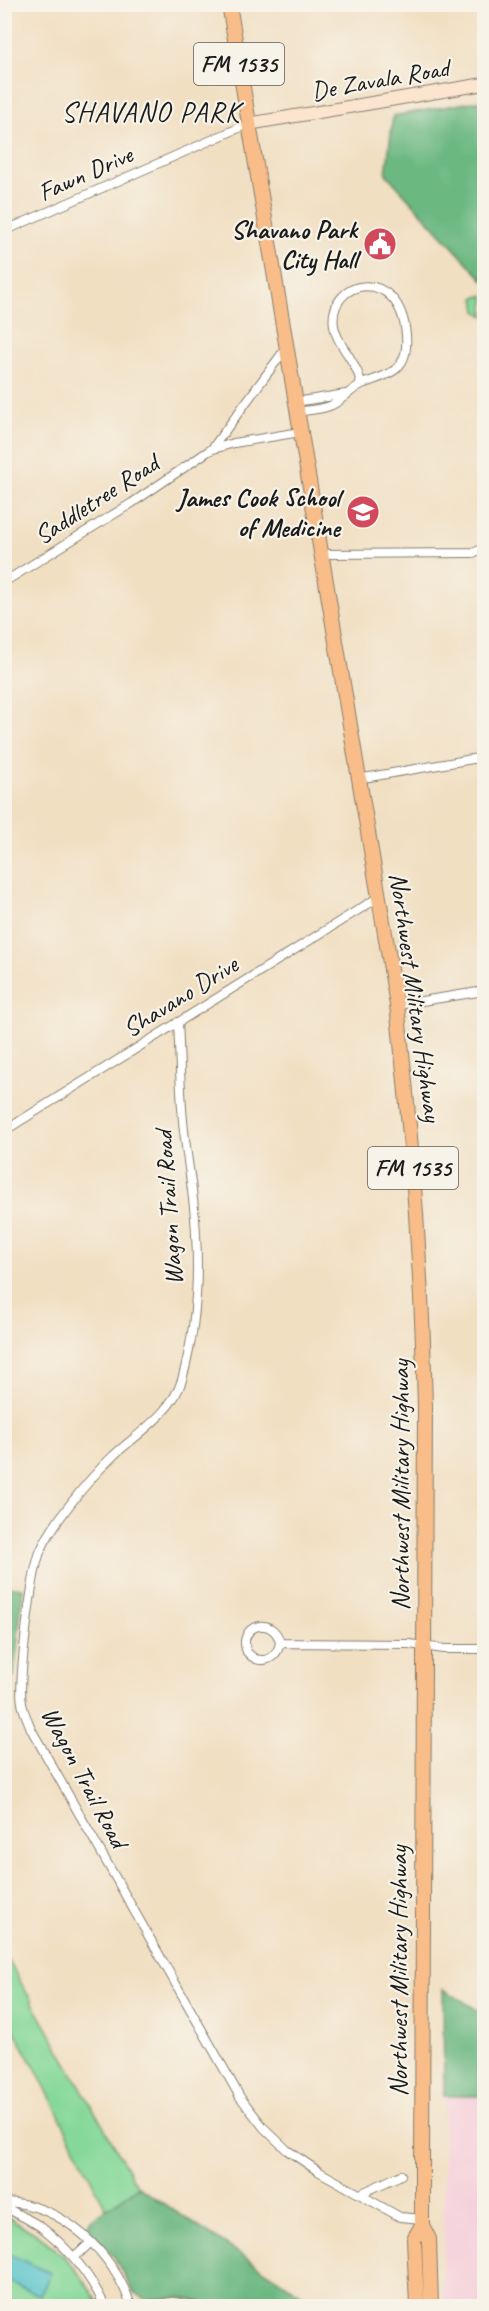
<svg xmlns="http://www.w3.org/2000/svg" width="489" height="2311" viewBox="0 0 489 2311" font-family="Caveat,sans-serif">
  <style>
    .built { fill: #f5cfdb }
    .green { fill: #85d899; stroke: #507a5a; stroke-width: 1.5 }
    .forest { fill: #6cb881; stroke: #446a4e; stroke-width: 1.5 }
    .water { fill: #56c3ca; stroke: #397073; stroke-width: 1.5 }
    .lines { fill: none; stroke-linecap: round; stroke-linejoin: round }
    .minor-casing { stroke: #867e6f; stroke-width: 10 }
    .secondary-casing { stroke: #867e6f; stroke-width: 14 }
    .primary-casing { stroke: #867e6f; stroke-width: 16 }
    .minor { stroke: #fff; stroke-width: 8 }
    .secondary { stroke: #fce5cf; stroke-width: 12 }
    .primary { stroke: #f8bd88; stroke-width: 14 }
    .labels { text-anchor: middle; stroke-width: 4.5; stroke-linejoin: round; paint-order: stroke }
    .shield { fill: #f7f3e8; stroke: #5e5c59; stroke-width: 1.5 }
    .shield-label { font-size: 24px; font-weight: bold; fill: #1c1c1c }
    .street-label { font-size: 26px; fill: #1c1c1c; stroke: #f7f3e8 }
    .poi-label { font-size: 26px; font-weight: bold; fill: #1c1c1c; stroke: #f7f3e8; text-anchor: end }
    .quarter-label { font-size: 28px; letter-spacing: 1.5px; fill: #1c1c1c; stroke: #f7f3e8 }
  </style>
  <rect width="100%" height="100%" fill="#f7f3e8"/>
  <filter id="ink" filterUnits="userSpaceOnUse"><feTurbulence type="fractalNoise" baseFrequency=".0167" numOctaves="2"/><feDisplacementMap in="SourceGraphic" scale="12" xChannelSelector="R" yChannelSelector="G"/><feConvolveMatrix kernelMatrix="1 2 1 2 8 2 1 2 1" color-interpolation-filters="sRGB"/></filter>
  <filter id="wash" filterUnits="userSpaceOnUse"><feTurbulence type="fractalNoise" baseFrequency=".008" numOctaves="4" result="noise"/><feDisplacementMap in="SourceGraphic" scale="24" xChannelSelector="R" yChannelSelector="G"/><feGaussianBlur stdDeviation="1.35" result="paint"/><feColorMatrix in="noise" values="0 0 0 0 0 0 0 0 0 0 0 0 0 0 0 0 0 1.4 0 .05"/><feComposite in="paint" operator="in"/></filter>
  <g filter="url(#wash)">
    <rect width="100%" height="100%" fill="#f1dfc2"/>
    <!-- built -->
    <path class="built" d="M 444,2096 L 484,2096 L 484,2306 L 443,2306 Z"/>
    <!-- green -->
    <path class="green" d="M 484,295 L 484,316 L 477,311 L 475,298 Z
      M 4,1953 L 138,2187 L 106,2209 L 35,2067 L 13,2029 L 5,2024 Z
      M 9,2218 C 42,2236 71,2257 90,2290 C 94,2295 98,2300 98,2306 L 20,2306 L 5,2299 L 5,2228 Z"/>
    <!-- forest -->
    <path class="forest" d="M 484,100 L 484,281 L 386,174 L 393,116 Z
      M 5,1586 L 23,1588 L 14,1678 L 5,1681 Z
      M 443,1989 L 484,2014 L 484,2096 L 444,2096 Z
      M 138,2187 L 319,2306 L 215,2306 L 182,2298 L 147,2300 L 133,2292 L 113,2255 L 86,2228 L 92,2219 Z"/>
    <!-- water -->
    <path class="water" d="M 5,2252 L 51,2273 L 40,2296 L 5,2280 Z"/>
  </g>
  <g filter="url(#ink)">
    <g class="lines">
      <!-- minor casing -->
      <g class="minor-casing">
        <path id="minor" d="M 4,231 L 248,124
          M 295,402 L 346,394
          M 296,412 C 307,410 322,410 332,405 C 343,400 351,389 362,384 C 374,379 386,377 396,369 C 406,360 407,348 406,335 C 400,264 327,279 334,326 C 336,341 349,354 355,367 C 358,372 360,379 361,384
          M 211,450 L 286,348
          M 322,554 L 473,553 L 484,548
          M 4,582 L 132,503 L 210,450 L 234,443 L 300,432
          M 358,779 L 484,757
          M 397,1005 L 484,991
          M 178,1022 C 180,1058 180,1095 184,1131 C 188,1166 195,1201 196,1235 C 199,1283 195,1333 182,1380 C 172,1413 137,1434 113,1456 C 89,1479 54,1521 41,1550 C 32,1569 18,1682 22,1703 C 23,1711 28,1720 31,1729 L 240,2097 L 264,2128 L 287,2150 L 318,2171 L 400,2217 L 422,2219
          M 4,1131 L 379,897
          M 280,1643 C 276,1661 259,1666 247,1652 C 236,1625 274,1614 280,1643 L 409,1644 L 444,1649 L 484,1649
          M 360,2194 L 401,2175
          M 4,2202 C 62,2203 115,2254 131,2306
          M 4,2206 C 16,2214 29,2219 41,2227 C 69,2248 90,2275 105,2306
          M 74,2258 L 91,2242
          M 140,2306 L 173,2302 L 198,2306"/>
      </g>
      <!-- secondary casing -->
      <g class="secondary-casing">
        <path id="secondary" d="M 248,124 L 484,84"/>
      </g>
      <!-- primary casing -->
      <g class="primary-casing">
        <path id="primary" d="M 229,4 L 397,1005 C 412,1139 422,1273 425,1408 L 422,2168 L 422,2225 L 429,2239 L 431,2306
          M 417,2306 L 414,2239 L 422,2225"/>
      </g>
      <!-- minor -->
      <use href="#minor" class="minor"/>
      <!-- secondary -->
      <use href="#secondary" class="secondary"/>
      <!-- primary -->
      <use href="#primary" class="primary"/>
    </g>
  </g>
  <!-- icons -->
  <defs>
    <g id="civic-disc" transform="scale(1.725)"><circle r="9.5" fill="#d1495b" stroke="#f7f3e8"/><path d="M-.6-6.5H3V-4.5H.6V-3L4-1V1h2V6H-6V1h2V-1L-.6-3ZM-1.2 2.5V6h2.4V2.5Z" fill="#fff"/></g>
    <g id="school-disc" transform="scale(1.725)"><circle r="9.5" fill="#d1495b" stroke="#f7f3e8"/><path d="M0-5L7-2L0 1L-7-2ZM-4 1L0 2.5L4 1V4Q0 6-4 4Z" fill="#fff"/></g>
  </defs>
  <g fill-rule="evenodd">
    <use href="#civic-disc" x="380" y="244"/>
    <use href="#school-disc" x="363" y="512"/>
  </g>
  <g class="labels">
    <!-- shield labels -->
    <g class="shield">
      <rect x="194" y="43" width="90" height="42" rx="4.5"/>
      <rect x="368" y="1147" width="90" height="42" rx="4.5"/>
    </g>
    <g class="shield-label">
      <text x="239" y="72">FM 1535</text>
      <text x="413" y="1176">FM 1535</text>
    </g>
    <!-- street labels -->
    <g class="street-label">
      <text transform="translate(380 79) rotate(-10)" y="9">De Zavala Road</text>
      <text transform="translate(85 173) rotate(-24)" y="9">Fawn Drive</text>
      <text transform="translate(96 499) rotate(-33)" y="9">Saddletree Road</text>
      <text transform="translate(180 996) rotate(-32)" y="9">Shavano Drive</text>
      <text transform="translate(416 997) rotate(82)" y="9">Northwest Military Highway</text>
      <text transform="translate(168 1208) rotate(-94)" y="9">Wagon Trail Road</text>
      <text transform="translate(400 1485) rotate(-90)" y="9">Northwest Military Highway</text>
      <text transform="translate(85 1777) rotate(62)" y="9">Wagon Trail Road</text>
      <text transform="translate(398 1971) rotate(-90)" y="9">Northwest Military Highway</text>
    </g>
    <!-- poi labels -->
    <g class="poi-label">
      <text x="357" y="238">Shavano Park<tspan x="357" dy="30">City Hall</tspan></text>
      <text x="340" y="506">James Cook School<tspan x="340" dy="30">of Medicine</tspan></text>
    </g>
    <!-- quarter labels -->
    <g class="quarter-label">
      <text x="151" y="121">SHAVANO PARK</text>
    </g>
  </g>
  <!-- margin -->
  <rect width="489" height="2311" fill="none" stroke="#f7f3e8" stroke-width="24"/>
</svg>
